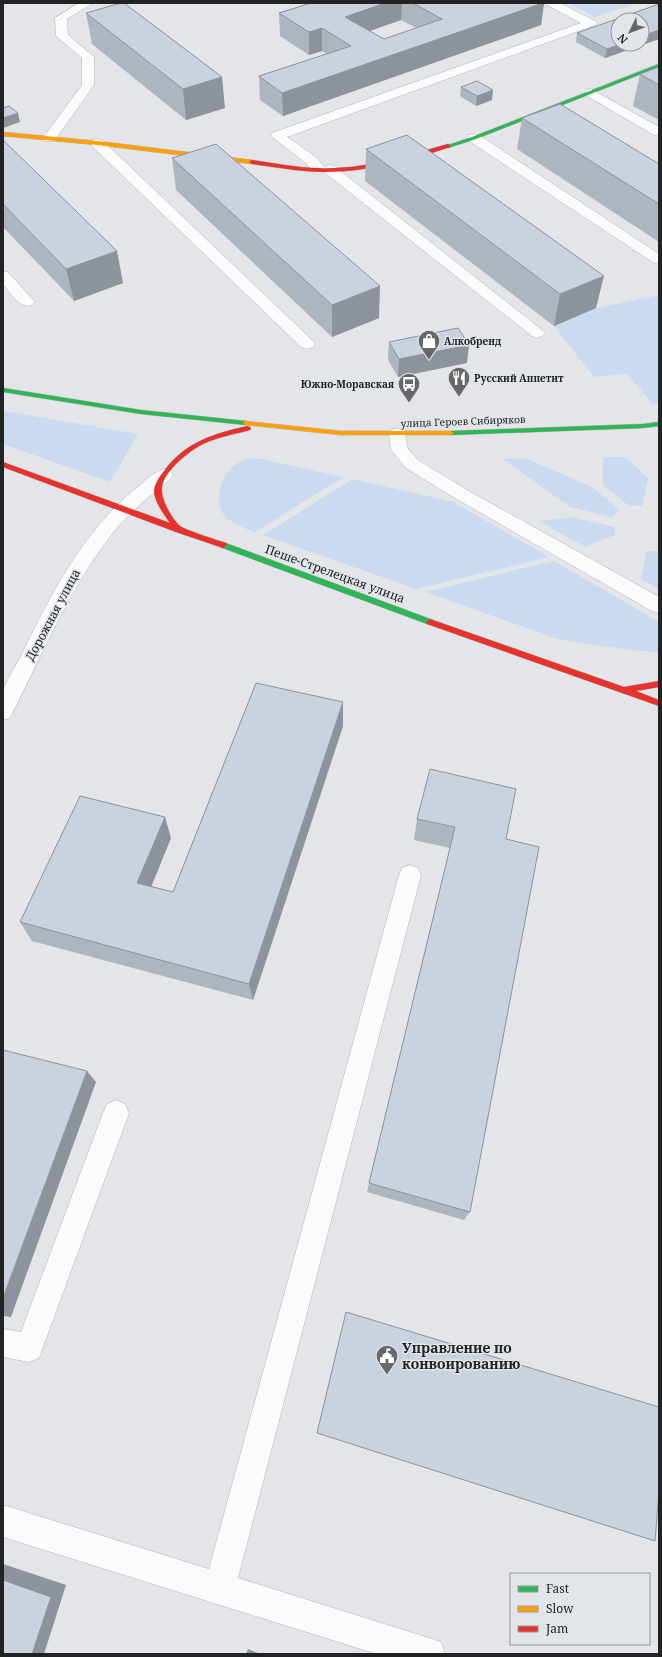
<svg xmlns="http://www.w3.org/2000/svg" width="662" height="1657" viewBox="0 0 662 1657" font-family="'Noto Serif',serif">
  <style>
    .green { fill: #cadaf0 }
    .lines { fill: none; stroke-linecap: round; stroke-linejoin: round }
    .lane-casing { stroke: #b2b4b5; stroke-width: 1 }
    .street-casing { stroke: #b2b4b5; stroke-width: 1 }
    .fast-casing { stroke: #b2b4b5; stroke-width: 1 }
    .slow-casing { stroke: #b2b4b5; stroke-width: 1 }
    .jam-casing { stroke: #b2b4b5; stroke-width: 1 }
    .lane { fill: #fbfbfc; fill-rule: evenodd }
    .street { fill: #fbfbfc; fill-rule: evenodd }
    .fast { fill: #30b455; fill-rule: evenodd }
    .slow { fill: #ff9f0a; fill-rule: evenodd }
    .jam { fill: #e5322d; fill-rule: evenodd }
    .wall { fill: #adb5bf; fill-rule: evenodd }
    .shaded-wall { fill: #8d939b }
    .building { fill: #c9d2de; stroke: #8d939b }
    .labels { text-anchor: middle; stroke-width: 3; stroke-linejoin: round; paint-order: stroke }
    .far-poi-label { font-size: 10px; font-weight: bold; fill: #222325; stroke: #e1e5ea; text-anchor: start }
    .far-street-label { font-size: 10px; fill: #222325; stroke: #e1e5ea }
    .street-label { font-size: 12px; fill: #222325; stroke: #e1e5ea }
    .near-poi-label { font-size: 14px; font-weight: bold; fill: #222325; stroke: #e1e5ea; text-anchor: start }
  </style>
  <rect width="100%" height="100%" fill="#e3e5e8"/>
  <!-- green -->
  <path class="green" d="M 568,3 L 637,3 L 595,17 Z
    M 659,295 L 659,403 L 653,404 L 627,374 L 594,377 L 554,326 L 596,308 Z
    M 3,411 L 138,434 L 110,482 L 3,444 Z
    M 603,457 L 626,457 L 648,479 L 642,506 L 629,506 L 603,485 Z
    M 249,458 L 261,459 L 343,477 L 255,532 C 246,529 235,525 227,518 C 211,504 221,473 238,463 C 241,461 246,460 249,458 Z
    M 525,458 L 592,487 L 620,510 L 612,517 L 570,507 L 503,459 Z
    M 353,479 L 453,502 L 549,557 L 416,589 L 263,535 Z
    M 572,517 L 614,527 L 615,535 L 585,547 L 539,521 Z
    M 647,551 L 659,551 L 659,589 L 641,579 Z
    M 554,561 L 659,622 L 659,652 L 629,650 L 558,639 L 425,592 Z"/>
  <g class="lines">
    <!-- lane casing -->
    <g class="lane-casing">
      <path id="lane" d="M 79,3 L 93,3 L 67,19 L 68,35 L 94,57 L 94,85 L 54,141 L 44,141 L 43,138 L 82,85 L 82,58 L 56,36 L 55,18 Z
        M 545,3 L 560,3 L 595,21 L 597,23 L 595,25 L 287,137 L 316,157 L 324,167 L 329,165 L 334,166 L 542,330 L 545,333 L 542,336 L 537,338 L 532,336 L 324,172 L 319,174 L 314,173 L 306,163 L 271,136 L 272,133 L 581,23 L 547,5 Z
        M 591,89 L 659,127 L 659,136 L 654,135 L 587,96 L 585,93 L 587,90 Z
        M 474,134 L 479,135 L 659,254 L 659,264 L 654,263 L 469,141 L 468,138 L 469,135 Z
        M 97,139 L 102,140 L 313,341 L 315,344 L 313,347 L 307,349 L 301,347 L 92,146 L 91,143 L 92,140 Z
        M 3,271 L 8,272 L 32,299 L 35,302 L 32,305 C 19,309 11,293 3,284 Z
        M 397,428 L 403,430 L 405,434 L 408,449 L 418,460 L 467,490 L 659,597 L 659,613 L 652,611 L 455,498 L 406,468 L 391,450 L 389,434 L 391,430 Z
        M 410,865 L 418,868 L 421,875 L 238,1578 L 429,1638 L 441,1642 L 445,1654 L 377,1654 L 3,1537 L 3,1505 L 209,1569 L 399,875 L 402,868 Z
        M 116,1100 L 125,1104 L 129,1113 L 39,1358 L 29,1362 L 3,1357 L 3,1329 L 21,1332 L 103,1113 L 107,1104 Z"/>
    </g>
    <!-- street casing -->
    <g class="street-casing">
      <path id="street" d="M 164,469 L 170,471 L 173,475 L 170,479 C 151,495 132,510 116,529 C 70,586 43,653 10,718 L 3,720 C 3,711 2,702 3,693 C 4,684 17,664 22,654 C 51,594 85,528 139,486 C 147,479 154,472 164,469 Z"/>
    </g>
    <!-- fast casing -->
    <g class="fast-casing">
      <path id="fast" d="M 659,64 L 659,67 L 476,139 L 448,148 L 445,146 L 472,137 Z
        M 3,388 L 141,410 L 246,421 L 249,423 L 246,425 L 141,414 L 3,392 Z
        M 659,422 L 659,426 L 643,428 L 451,435 L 448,433 L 451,431 L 643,424 Z
        M 223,542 L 433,620 L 434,622 L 430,625 L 427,624 L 220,547 L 219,545 Z"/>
    </g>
    <!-- slow casing -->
    <g class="slow-casing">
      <path id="slow" d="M 3,132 L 97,141 L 252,160 L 255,162 L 252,164 L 97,145 L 3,136 Z
        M 244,421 L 341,431 L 451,431 L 454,433 L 451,435 L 341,435 L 246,425 L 243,423 Z"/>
    </g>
    <!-- jam casing -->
    <g class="jam-casing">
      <path id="jam" d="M 448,144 L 450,145 L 450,147 C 408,161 363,173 319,172 C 296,171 274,167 252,164 L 249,162 L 252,160 C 274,163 297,168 319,168 C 364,170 405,156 448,144 Z
        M 248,426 L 251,428 L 250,430 C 235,434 218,437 203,444 C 189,451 165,470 162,487 C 160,498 172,519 180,526 C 185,530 217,540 226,543 L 227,545 L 223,548 L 176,532 L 3,467 L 3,462 L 170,523 C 163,513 154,501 154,490 C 155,483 160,476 164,471 C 185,442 215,433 248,426 Z
        M 430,619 L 624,687 L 659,681 L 659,687 L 636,691 L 659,700 L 659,706 L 427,624 L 426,622 Z"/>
    </g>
    <!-- lane -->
    <use href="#lane" class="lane"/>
    <!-- street -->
    <use href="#street" class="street"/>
    <!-- fast -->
    <use href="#fast" class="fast"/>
    <!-- slow -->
    <use href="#slow" class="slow"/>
    <!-- jam -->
    <use href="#jam" class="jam"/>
  </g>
  <!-- wall -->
  <path class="wall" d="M 311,3 L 544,3 L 541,25 L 283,116 L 260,100 L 259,76 L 327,54 L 322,51 L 309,55 L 280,36 L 279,13 ZM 401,20 L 416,28 L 384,39 L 369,31 Z
    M 659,4 L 659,39 L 605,58 L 576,42 L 577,33 Z
    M 86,13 L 225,108 L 186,120 L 92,44 Z
    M 659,67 L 659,120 L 633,106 L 640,74 Z
    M 461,87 L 492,100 L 476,106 L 460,96 Z
    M 522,118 L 659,164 L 659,242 L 517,149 Z
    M 3,140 L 123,283 L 74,301 L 3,227 Z
    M 366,149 L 596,308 L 554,326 L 365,181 Z
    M 172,158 L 379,318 L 332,337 L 176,190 Z
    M 389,342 L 467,363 L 398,377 L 388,360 Z
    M 343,726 L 253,1000 L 32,941 L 20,922 L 171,838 L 151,886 L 173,892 Z
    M 417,819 L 506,839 L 470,1212 L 464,1220 L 367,1192 L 450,848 L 414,840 Z"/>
  <!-- shaded-wall -->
  <path class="shaded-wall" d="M 385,3 L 402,3 L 401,20 L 344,40 L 345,17 Z
    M 543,3 L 544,3 L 541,25 L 283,116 L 282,93 Z
    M 322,28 L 322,51 L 309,55 L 309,32 Z
    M 659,30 L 659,39 L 605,58 L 607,49 L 621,44 L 642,44 L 642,36 Z
    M 222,77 L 225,108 L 186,120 L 183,89 Z
    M 493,90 L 492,100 L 476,106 L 477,96 Z
    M 18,113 L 20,122 L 3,128 L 3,118 Z
    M 117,251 L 123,283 L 74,301 L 66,269 Z
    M 604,276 L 596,308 L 554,326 L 560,294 Z
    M 380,286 L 379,318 L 332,337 L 332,305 Z
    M 469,345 L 467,363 L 398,377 L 399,359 Z
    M 343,702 L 343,726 L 253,1000 L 249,984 Z
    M 165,817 L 171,838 L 145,902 L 137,883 Z
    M 87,1071 L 96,1082 L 11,1317 L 3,1316 L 3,1298 Z
    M 3,1564 L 66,1585 L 44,1654 L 32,1654 L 3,1580 Z
    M 248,1649 L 260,1654 L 246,1654 Z"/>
  <!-- building -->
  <path class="building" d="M 121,3 L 124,3 L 222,77 L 183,89 L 86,13 Z
    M 311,3 L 385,3 L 345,17 L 384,39 L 442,19 L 413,3 L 543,3 L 282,93 L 259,76 L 351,46 L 322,28 L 309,32 L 279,13 Z
    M 659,4 L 659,30 L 642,36 L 642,20 L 618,20 L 618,44 L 621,44 L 607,49 L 577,33 Z
    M 659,67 L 659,85 L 640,74 Z
    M 477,81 L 493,90 L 477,96 L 461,87 Z
    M 560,104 L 659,164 L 659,204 L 522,118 Z
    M 9,106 L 18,113 L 3,118 L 3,108 Z
    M 407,135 L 604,276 L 560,294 L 366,149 Z
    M 3,140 L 117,251 L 66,269 L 3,204 Z
    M 216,144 L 380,286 L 332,305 L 172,158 Z
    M 458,328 L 469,345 L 399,359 L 389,342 Z
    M 256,683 L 343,702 L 249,984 L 20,922 L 80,796 L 165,817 L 137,883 L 173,892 Z
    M 430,769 L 516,789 L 506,839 L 539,847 L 470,1212 L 369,1183 L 455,827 L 417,819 Z
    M 3,1050 L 87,1071 L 3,1298 Z
    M 346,1312 L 659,1407 L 659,1492 L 655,1541 L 317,1433 Z
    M 3,1580 L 51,1597 L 32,1654 L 3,1654 Z"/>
  <!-- icons -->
  <defs>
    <g id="shop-pin" transform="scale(1.15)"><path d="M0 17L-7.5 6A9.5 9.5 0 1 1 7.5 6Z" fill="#666769" stroke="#e1e5ea"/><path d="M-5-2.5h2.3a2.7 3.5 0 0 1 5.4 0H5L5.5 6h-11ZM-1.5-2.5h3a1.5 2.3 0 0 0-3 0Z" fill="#fff"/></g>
    <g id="restaurant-pin" transform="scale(1.15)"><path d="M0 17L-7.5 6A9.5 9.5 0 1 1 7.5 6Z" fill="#666769" stroke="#e1e5ea"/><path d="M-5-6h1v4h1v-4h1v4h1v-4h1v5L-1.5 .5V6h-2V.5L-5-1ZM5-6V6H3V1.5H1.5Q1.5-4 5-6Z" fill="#fff"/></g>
    <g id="bus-pin" transform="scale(1.15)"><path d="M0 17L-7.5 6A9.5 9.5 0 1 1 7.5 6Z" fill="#666769" stroke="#e1e5ea"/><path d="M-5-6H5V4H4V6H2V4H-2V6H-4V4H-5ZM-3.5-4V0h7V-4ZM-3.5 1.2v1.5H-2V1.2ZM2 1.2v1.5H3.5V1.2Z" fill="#fff"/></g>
    <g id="civic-pin" transform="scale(1.15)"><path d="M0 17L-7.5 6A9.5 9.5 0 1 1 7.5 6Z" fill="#666769" stroke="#e1e5ea"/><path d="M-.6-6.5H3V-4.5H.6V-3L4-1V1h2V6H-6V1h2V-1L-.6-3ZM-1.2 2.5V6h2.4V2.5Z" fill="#fff"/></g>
  </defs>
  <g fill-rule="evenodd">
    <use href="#shop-pin" x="429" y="341"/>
    <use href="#restaurant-pin" x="459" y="378"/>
    <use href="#bus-pin" x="409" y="384"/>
    <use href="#civic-pin" x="387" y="1356"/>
  </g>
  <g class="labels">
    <!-- far-poi labels -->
    <g class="far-poi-label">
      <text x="444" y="345">Алкобренд</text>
      <text x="474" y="382">Русский Аппетит</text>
      <text x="394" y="388" text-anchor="end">Южно-Моравская</text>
    </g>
    <!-- far-street labels -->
    <g class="far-street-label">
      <text transform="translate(463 421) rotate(-2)" y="4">улица Героев Сибиряков</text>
    </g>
    <!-- street labels -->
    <g class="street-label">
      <text transform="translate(335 574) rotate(20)" y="4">Пеше-Стрелецкая улица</text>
      <text transform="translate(53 615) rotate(-62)" y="4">Дорожная улица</text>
    </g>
    <!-- near-poi labels -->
    <g class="near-poi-label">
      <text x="402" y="1353">Управление по<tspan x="402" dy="16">конвоированию</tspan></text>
    </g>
  </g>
  <!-- border -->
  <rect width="662" height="1657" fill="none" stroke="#222325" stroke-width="8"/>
  <!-- legend -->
  <rect x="510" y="1573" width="140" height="72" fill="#e1e5ea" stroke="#95979b"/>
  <rect x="518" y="1586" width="20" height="6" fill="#30b455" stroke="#95979b"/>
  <text x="546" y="1593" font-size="12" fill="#222325">Fast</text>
  <rect x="518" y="1606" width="20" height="6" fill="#ff9f0a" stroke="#95979b"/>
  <text x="546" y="1613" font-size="12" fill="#222325">Slow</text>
  <rect x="518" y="1626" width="20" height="6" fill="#e5322d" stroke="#95979b"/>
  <text x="546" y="1633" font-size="12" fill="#222325">Jam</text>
  <!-- north arrow -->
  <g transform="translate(630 32) rotate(227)"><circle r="19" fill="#e1e5ea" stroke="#95979b"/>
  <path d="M0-3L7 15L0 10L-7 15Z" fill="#666769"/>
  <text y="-6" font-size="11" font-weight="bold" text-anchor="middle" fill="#222325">N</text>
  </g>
</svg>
